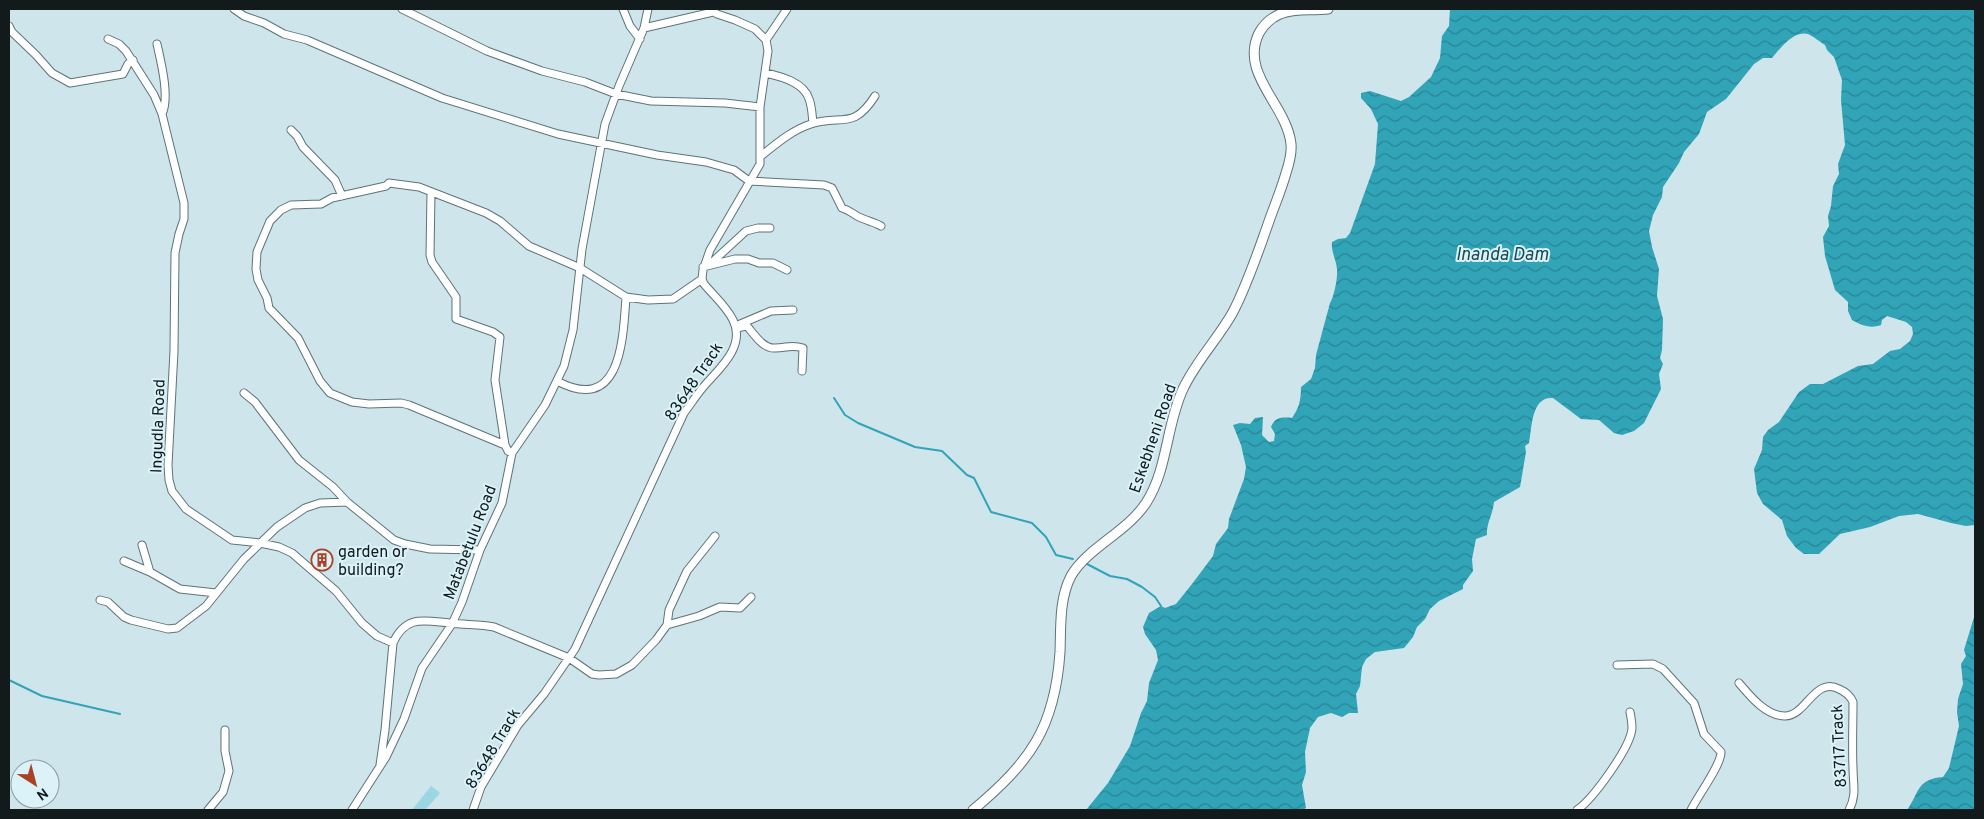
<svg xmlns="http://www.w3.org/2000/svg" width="1984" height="819" viewBox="0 0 1984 819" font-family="Overpass,sans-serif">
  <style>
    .green { fill: #9bd6e2 }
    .water { fill: url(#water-waves) }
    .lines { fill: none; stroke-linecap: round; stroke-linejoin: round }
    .stream { stroke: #31a4b8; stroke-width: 2 }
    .minor-casing { stroke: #5e7377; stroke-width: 9 }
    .tertiary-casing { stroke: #5e7377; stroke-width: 11 }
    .minor { stroke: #fff; stroke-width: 7 }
    .tertiary { stroke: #fff; stroke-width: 9 }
    .labels { text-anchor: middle; stroke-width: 4; stroke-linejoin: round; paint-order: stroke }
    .street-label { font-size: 16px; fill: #121a1c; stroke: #dbf3f8 }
    .poi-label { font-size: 16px; fill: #121a1c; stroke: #dbf3f8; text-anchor: start }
    .water-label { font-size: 18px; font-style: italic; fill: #184851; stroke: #dbf3f8 }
  </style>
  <defs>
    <pattern id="water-waves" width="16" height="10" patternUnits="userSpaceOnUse" patternTransform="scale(1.25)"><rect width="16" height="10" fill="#31a4b8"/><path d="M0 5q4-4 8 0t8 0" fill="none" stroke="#288595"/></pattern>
  </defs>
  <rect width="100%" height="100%" fill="#cee5eb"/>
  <!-- green -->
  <path class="green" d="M 431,786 L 440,793 L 425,810 L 412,810 Z"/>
  <!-- water -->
  <path class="water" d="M 1450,9 L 1975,9 L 1975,525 L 1966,526 L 1951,523 L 1918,514 L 1899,516 L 1870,527 L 1840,534 L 1819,554 L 1804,554 L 1796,548 L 1787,536 L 1782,520 L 1763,504 L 1757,493 L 1754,469 L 1762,450 L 1763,437 L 1768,430 L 1779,422 L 1799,392 L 1810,384 L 1823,384 L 1858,366 L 1873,364 L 1890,351 L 1900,349 L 1910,341 L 1913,334 L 1912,327 L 1906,322 L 1887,316 L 1882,320 L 1881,325 C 1870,329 1861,325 1852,320 L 1848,311 L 1848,302 L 1835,290 L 1825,256 L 1823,237 L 1829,226 L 1828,216 L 1831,206 L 1833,186 L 1839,174 L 1838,164 L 1845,145 L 1841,100 L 1842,80 L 1834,57 L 1827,50 L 1825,45 C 1820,42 1813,36 1808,34 C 1793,30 1780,49 1772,58 L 1763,58 L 1754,64 L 1726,99 L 1707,112 L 1699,134 L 1684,152 L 1679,163 L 1663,187 L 1662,197 L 1653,215 L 1649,231 L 1652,247 L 1659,269 L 1657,296 L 1663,319 L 1662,350 L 1660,358 L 1663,364 L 1659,374 L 1661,389 L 1644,423 L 1634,431 L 1622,435 L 1614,433 L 1599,420 L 1581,419 L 1553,398 C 1531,396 1532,428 1529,443 L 1525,446 L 1526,452 L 1520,487 L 1494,502 C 1493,514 1486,524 1487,535 L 1476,539 L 1472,559 L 1473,571 L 1463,585 L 1463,589 L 1439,601 L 1430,609 L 1425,619 L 1417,627 L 1413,637 L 1404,648 L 1375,652 L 1366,659 L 1362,667 L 1360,686 L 1356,694 L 1358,713 L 1349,713 L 1342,717 L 1331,713 L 1318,717 L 1310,728 L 1305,752 L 1306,772 L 1302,785 L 1306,808 L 1303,810 L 1086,810 L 1108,783 L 1130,746 L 1141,713 L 1147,701 L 1149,683 L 1158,660 L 1156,650 L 1145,634 L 1143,627 L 1149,613 L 1161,606 L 1165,608 L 1176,604 L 1192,584 L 1213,556 L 1216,544 L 1228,528 L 1229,519 L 1244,479 L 1246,467 L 1241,445 L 1233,425 L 1240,423 L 1250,424 L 1255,418 L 1263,417 L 1262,435 L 1269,442 L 1274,441 L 1275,434 L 1271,427 C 1275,417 1282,417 1292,418 C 1299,408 1301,400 1301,387 L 1311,379 L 1315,368 L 1316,355 L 1330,303 C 1334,297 1338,277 1337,269 C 1336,259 1331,252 1332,242 L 1338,239 L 1346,238 L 1350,233 L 1375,164 L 1378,124 L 1371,109 L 1361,98 L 1361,93 L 1370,91 L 1401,101 L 1409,97 L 1431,77 L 1440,58 L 1442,36 L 1449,26 Z
    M 1975,614 L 1975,810 L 1907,810 C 1919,794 1916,779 1943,777 L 1949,768 L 1959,726 L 1957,712 L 1958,699 L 1963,684 L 1961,664 L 1966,656 L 1964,650 Z"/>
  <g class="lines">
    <!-- stream -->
    <path class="stream" d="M 834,398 L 845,415 L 858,423 L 915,447 L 942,451 L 967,475 L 974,478 L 991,512 L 1032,523 L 1046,537 L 1056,555 L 1073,559
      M 1087,564 L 1110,576 L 1127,579 L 1142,587 L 1155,597 L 1161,606
      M 9,680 L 42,696 L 120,714"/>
    <!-- minor casing -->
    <g class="minor-casing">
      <path id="minor" d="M 234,9 L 244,16 L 264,23 L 284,34 L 307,40 L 442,98 L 558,134 L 657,155 L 706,162 L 734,170 L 749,181 L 824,185 L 832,188 L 842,208 C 849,210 852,213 857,216 C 864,220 874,222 881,226
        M 402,9 L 487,51 L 542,71 L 585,82 L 616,94 L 651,101 L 725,103 L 760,107
        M 623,9 L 630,26 L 640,39
        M 9,26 L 12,32 L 36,55 L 52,73 L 70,83 L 123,74 L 128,64 L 133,60
        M 644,28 L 713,12
        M 108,39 L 119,44 L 126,51 L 154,95 L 162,114 L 184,203 L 184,219 L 179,234 L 175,253 L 174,351 L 168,465 L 169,480 L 172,491 L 186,509 L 232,540 L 260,543 L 279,547 L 292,553 L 336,591 L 362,623 L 377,636 L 393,643 C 406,614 425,621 450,623 C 465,625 480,624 494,627 L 569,658 L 592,674 L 599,675 L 616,674 L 632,665 L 656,640 L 667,625 L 669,610 L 687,571 L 715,536
        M 766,40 L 787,9
        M 157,44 C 161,62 170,97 162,114
        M 765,73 C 780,76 804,82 809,99 C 812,106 812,115 813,123
        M 291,130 L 297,136 L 303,147 L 335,180 L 342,196
        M 761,156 C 776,144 792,130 811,124 C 841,114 853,131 875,96
        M 431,192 L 430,255 L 432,262 L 456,297 L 456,319 L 493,332 L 500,337 L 495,380 L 505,445 L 508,451 L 512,453
        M 709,265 L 746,231 L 758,228 L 770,228
        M 703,267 L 735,259 L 748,259 L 759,263 L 773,263 L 787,270
        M 738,325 L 771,311 L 793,310
        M 736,328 L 747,326 C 754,334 763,349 775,348 C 787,348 791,344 803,348 L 802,371
        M 557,381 C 621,415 623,340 626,297
        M 244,393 L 255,402 L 299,460 L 333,487 L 347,502
        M 505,445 L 409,405 L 401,403 L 369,404 L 352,402 L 330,393 L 320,381 L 298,338 L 269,308 L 267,298 L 258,280 L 256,269 L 257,252 L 270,221 L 281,210 L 291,205 L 321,204 L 332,198 L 386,186 L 389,183 L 419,187 L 486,213 L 500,221 L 529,246 L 580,268 L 626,297 L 648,300 L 673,299 L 702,279
        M 142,545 L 150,572
        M 124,561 L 150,572 L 180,589 L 216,593
        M 100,600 L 108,602 L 124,617 L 131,620 L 168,629 L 177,628 L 206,606 L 244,559 L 277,527 L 305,508 L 320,503 L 347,502 L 394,540 L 405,544 L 430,549 L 480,550
        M 667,625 L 699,616 L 720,607 L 740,608 L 751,597
        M 1617,665 L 1653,664 L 1663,669 L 1694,703 L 1704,734 L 1721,752 C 1721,766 1698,795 1691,810
        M 1739,683 C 1750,696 1766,716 1785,716 C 1806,716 1815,676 1839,689 C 1846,692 1850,695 1853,702 C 1853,724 1852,746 1853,768 C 1853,784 1857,795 1849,810
        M 380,765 L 385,730 L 393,643
        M 208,810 L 223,792 L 229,771 L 225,751 L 225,730
        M 352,810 L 386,757 L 404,719 L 422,668 L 452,624 L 462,602 L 480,550 L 502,503 L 512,453 L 545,405 L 564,366 L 573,330 L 582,249 L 605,124 L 619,86 L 644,28 L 648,9
        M 473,810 L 481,787 L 518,725 L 544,694 L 575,649 L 684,413 C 691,404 697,394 705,385 C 720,368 746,346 733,320 C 726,306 714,296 704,284 L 702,279 L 703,270 L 710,250 L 760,164 L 760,107 L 768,51 L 766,40 L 755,29 L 735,20 L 717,14 L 709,9
        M 1577,810 C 1593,799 1631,747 1632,728 C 1632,723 1631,717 1630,712"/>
    </g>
    <!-- tertiary casing -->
    <g class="tertiary-casing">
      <path id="tertiary" d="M 973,810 C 1030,762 1055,728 1060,652 C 1061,627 1059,599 1071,576 C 1087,548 1127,532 1146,503 C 1168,469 1166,425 1183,389 C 1196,361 1218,339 1233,312 C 1247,285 1257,255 1267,227 C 1273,209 1281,191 1286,173 C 1289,164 1292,154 1291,144 C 1287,105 1239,74 1259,33 C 1264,24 1271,18 1280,14 C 1295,8 1312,11 1328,9"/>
    </g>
    <!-- minor -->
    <use href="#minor" class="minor"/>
    <!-- tertiary -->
    <use href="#tertiary" class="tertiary"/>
  </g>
  <!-- icons -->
  <defs>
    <g id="building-ring" transform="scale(1.125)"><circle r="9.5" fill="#dbf3f8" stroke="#aa4124" stroke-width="1.5"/><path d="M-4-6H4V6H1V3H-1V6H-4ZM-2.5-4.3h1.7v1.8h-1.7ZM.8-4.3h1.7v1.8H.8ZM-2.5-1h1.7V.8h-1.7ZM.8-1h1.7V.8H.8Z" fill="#aa4124"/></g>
  </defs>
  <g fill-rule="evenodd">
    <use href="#building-ring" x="322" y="560"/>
  </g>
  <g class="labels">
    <!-- street labels -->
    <g class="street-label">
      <text transform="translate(693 381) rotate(-56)" y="6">83648 Track</text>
      <text transform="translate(157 426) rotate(-88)" y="6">Ingudla Road</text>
      <text transform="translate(1152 438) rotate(-71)" y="6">Eskebheni Road</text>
      <text transform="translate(469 542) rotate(-69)" y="6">Matabetulu Road</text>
      <text transform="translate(1838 746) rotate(-93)" y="6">83717 Track</text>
      <text transform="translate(492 748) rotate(-59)" y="6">83648 Track</text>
    </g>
    <!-- poi labels -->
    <g class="poi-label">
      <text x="338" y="557">garden or<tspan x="338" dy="18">building?</tspan></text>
    </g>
    <!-- water labels -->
    <g class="water-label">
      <text x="1502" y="260">Inanda Dam</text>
    </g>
  </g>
  <!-- border -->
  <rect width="1984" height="819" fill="none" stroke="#121a1c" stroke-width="20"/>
  <!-- north arrow -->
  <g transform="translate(35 784) rotate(144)"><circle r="24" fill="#dbf3f8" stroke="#8b9ca0"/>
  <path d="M0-4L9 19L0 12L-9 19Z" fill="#aa4124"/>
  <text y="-8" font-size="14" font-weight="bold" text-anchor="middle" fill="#121a1c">N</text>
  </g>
</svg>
